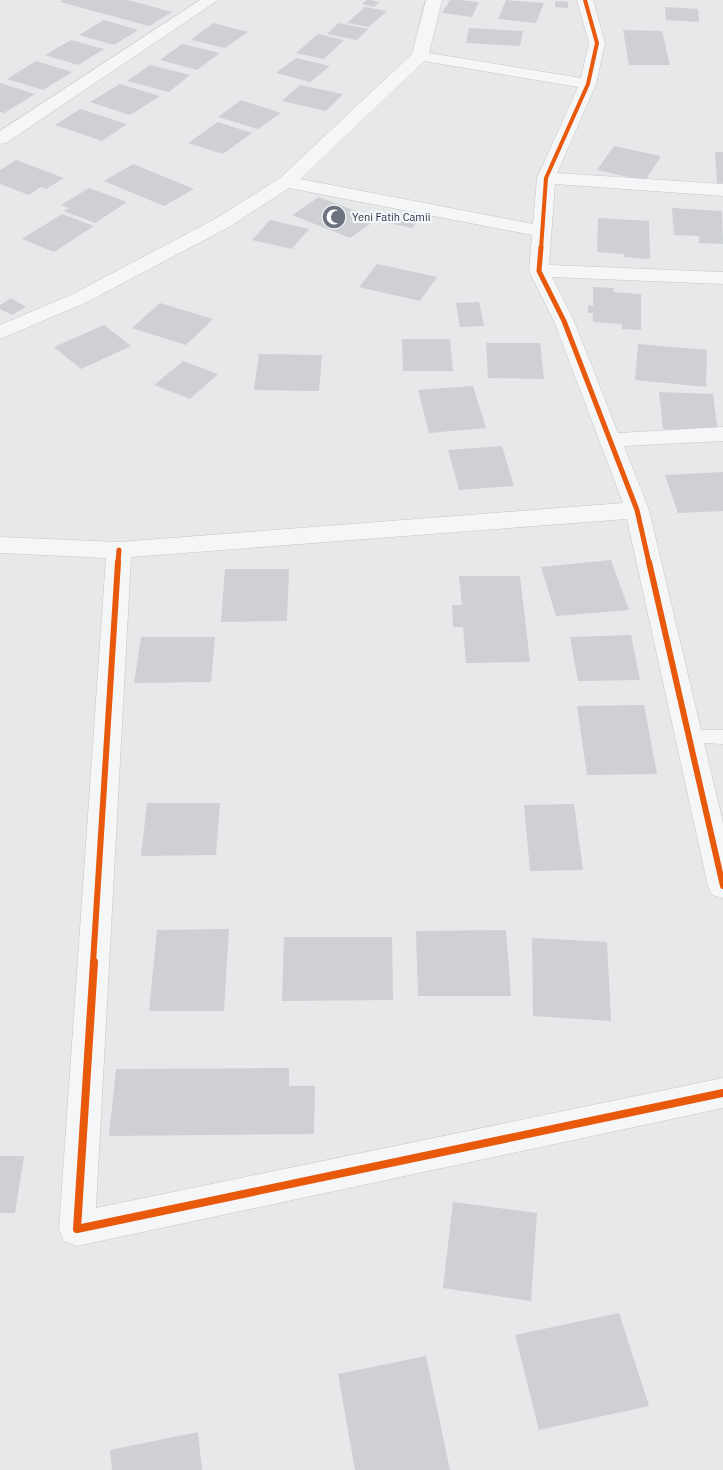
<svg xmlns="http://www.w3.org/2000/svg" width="723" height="1470" viewBox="0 0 723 1470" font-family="'IBM Plex Sans',sans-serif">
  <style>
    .building { fill: #ced0d3 }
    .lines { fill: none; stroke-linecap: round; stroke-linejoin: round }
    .lane-casing { stroke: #c4c6c8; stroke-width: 1 }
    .street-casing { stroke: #c4c6c8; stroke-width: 1 }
    .lane { fill: #f5f6f7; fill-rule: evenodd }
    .street { fill: #f5f6f7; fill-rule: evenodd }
    .cycleway-far3-casing { stroke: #f4f6f9; stroke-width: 5.5 }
    .cycleway-far2-casing { stroke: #f4f6f9; stroke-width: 8 }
    .cycleway-far1-casing { stroke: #f4f6f9; stroke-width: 9 }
    .cycleway-casing { stroke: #f4f6f9; stroke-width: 11 }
    .cycleway-far3 { stroke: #e8590c; stroke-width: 4 }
    .cycleway-far2 { stroke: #e8590c; stroke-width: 5 }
    .cycleway-far1 { stroke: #e8590c; stroke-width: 6 }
    .cycleway { stroke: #e8590c; stroke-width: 8 }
    .labels { text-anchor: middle; stroke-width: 4.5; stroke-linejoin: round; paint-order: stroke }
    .far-poi-label { font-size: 11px; fill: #2b3445; stroke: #f4f6f9; text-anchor: start }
  </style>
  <rect width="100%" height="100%" fill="#e6e8ea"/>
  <!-- building -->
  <path class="building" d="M 63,0 L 128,0 L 172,12 L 149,26 L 60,2 Z
    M 367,0 L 370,0 L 379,2 L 374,7 L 362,4 Z
    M 450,0 L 460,0 L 479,2 L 472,17 L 442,13 Z
    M 506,0 L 544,3 L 536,23 L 498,19 Z
    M 555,1 L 568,2 L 568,8 L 555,7 Z
    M 365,7 L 387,11 L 369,27 L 347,23 Z
    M 665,7 L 698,9 L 699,22 L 666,20 Z
    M 104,20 L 138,30 L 114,45 L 79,35 Z
    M 213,23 L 248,32 L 225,48 L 191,40 Z
    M 338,23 L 368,29 L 357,40 L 327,34 Z
    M 469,28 L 523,31 L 520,46 L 466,43 Z
    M 623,30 L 662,31 L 670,65 L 629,65 Z
    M 318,34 L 344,40 L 324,59 L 296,53 Z
    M 71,40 L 104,49 L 78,65 L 45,55 Z
    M 182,44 L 220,53 L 197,70 L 160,60 Z
    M 296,58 L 330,66 L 310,82 L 276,73 Z
    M 36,61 L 72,72 L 43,90 L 7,79 Z
    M 150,65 L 190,75 L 169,92 L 127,81 Z
    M 0,83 L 35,94 L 4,113 L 0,112 Z
    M 120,84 L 160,96 L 130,115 L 90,102 Z
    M 300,85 L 343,94 L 326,111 L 282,101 Z
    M 241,100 L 281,113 L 258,129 L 218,117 Z
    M 80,109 L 127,124 L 102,141 L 55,125 Z
    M 218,122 L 252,133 L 223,154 L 188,143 Z
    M 614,146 L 661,156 L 645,181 L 597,170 Z
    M 715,152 L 723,152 L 723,183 L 717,183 Z
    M 16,160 L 64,178 L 46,189 L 41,187 L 29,195 L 0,184 L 0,170 Z
    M 133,164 L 194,189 L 164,206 L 104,181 Z
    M 89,188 L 127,202 L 95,223 L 64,211 L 69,208 L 61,205 Z
    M 319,197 L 377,219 L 350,238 L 292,215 Z
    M 672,208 L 722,211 L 723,244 L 699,243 L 699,236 L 674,235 Z
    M 385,212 L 418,219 L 412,228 L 378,221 Z
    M 62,214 L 94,226 L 54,252 L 22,239 Z
    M 598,218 L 649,221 L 650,259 L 624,257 L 624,254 L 597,252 Z
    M 270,220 L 309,229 L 292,249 L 252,240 Z
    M 377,264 L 437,277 L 420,301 L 359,287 Z
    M 593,287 L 614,288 L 613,292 L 641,294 L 641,330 L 622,329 L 622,324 L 593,322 L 593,313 L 588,313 L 588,305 L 593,306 Z
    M 11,298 L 26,307 L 12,315 L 0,309 L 0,305 Z
    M 479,302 L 484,326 L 460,327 L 456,303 Z
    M 160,303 L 213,319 L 186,345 L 132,328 Z
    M 104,325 L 131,346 L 81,369 L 54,347 Z
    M 402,339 L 450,339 L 453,371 L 403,371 Z
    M 486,343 L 540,343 L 544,379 L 488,378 Z
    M 638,344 L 707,350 L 706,387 L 635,380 Z
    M 259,354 L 322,355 L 319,391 L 254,390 Z
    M 183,361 L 218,374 L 190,399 L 154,385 Z
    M 473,386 L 486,428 L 429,433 L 418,390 Z
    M 659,392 L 713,394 L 718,432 L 663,429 Z
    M 502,446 L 514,486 L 459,490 L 448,450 Z
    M 723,472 L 723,511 L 678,513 L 665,475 Z
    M 611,560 L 629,610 L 556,616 L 541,567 Z
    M 225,569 L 289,569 L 287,621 L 221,622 Z
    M 459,576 L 520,576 L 530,662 L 466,663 L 463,627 L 453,627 L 452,605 L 462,605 Z
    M 631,635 L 640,680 L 578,681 L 570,637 Z
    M 141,637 L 215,637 L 211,682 L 134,683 Z
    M 644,705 L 657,774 L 587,775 L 577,706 Z
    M 147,803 L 220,803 L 216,855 L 141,856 Z
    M 574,804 L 583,870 L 530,871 L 524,805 Z
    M 229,929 L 224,1011 L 149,1011 L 157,930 Z
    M 506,930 L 511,996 L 418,996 L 416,931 Z
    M 284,937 L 392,937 L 393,1000 L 282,1001 Z
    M 532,938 L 607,942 L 611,1021 L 533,1016 Z
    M 289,1068 L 289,1086 L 315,1086 L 314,1134 L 109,1136 L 116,1069 Z
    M 0,1156 L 24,1156 L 15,1213 L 0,1213 Z
    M 453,1202 L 537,1213 L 531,1301 L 443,1288 Z
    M 619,1313 L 649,1406 L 539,1430 L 515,1335 Z
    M 426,1356 L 450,1470 L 355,1470 L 338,1374 Z
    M 198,1432 L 202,1470 L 112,1470 L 110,1450 Z"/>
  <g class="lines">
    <!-- lane casing -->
    <g class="lane-casing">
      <path id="lane" d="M 690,730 L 723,730 L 723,744 L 684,742 L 681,737 L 684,732 Z"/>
    </g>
    <!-- street casing -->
    <g class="street-casing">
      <path id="street" d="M 200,0 L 218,0 L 6,143 L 0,144 L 0,131 Z
        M 426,0 L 442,0 L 429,53 L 581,78 L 589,43 L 577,0 L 593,0 L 605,43 L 596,84 L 557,173 L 723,184 L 723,196 L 555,184 L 549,265 L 723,272 L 723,284 L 552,277 L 574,321 L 618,433 L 723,427 L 723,441 L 624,446 L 649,510 L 723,823 L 723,898 L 712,895 L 708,886 L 627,519 L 131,557 L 96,1208 L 723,1078 L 723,1108 L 77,1246 L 64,1241 L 59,1229 L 106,558 L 0,553 L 0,537 L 119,542 L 623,503 L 554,321 L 529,271 L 532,235 L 289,188 L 229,227 L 85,303 L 0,339 L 0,325 L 71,295 L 215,219 L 280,178 L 412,54 ZM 424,61 L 578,87 L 537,178 L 533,224 L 300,179 Z"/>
    </g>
    <!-- lane -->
    <use href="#lane" class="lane"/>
    <!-- street -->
    <use href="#street" class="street"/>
    <!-- cycleway-far3 casing -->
    <g class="cycleway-far3-casing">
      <path id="cycleway-far3" d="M 541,249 L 546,178 L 588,84 L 597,43 L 585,0"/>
    </g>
    <!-- cycleway-far2 casing -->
    <g class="cycleway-far2-casing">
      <path id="cycleway-far2" d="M 541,247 L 539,271 L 564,321 L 637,510 L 649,563
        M 118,563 L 119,550"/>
    </g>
    <!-- cycleway-far1 casing -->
    <g class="cycleway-far1-casing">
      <path id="cycleway-far1" d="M 649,562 L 723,886
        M 93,963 L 118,562"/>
    </g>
    <!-- cycleway casing -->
    <g class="cycleway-casing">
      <path id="cycleway" d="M 94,962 L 77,1229 L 723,1093"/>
    </g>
    <!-- cycleway-far3 -->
    <use href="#cycleway-far3" class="cycleway-far3"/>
    <!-- cycleway-far2 -->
    <use href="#cycleway-far2" class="cycleway-far2"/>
    <!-- cycleway-far1 -->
    <use href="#cycleway-far1" class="cycleway-far1"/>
    <!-- cycleway -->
    <use href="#cycleway" class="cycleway"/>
  </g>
  <!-- icons -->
  <defs>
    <g id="mosque-disc" transform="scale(1.25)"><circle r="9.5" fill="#6c737f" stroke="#f4f6f9"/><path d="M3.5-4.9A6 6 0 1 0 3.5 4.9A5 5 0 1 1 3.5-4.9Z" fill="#fff"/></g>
  </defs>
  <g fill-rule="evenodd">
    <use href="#mosque-disc" x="334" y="217"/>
  </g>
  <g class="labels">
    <!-- far-poi labels -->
    <g class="far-poi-label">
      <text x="352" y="221">Yeni Fatih Camii</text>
    </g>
  </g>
</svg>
